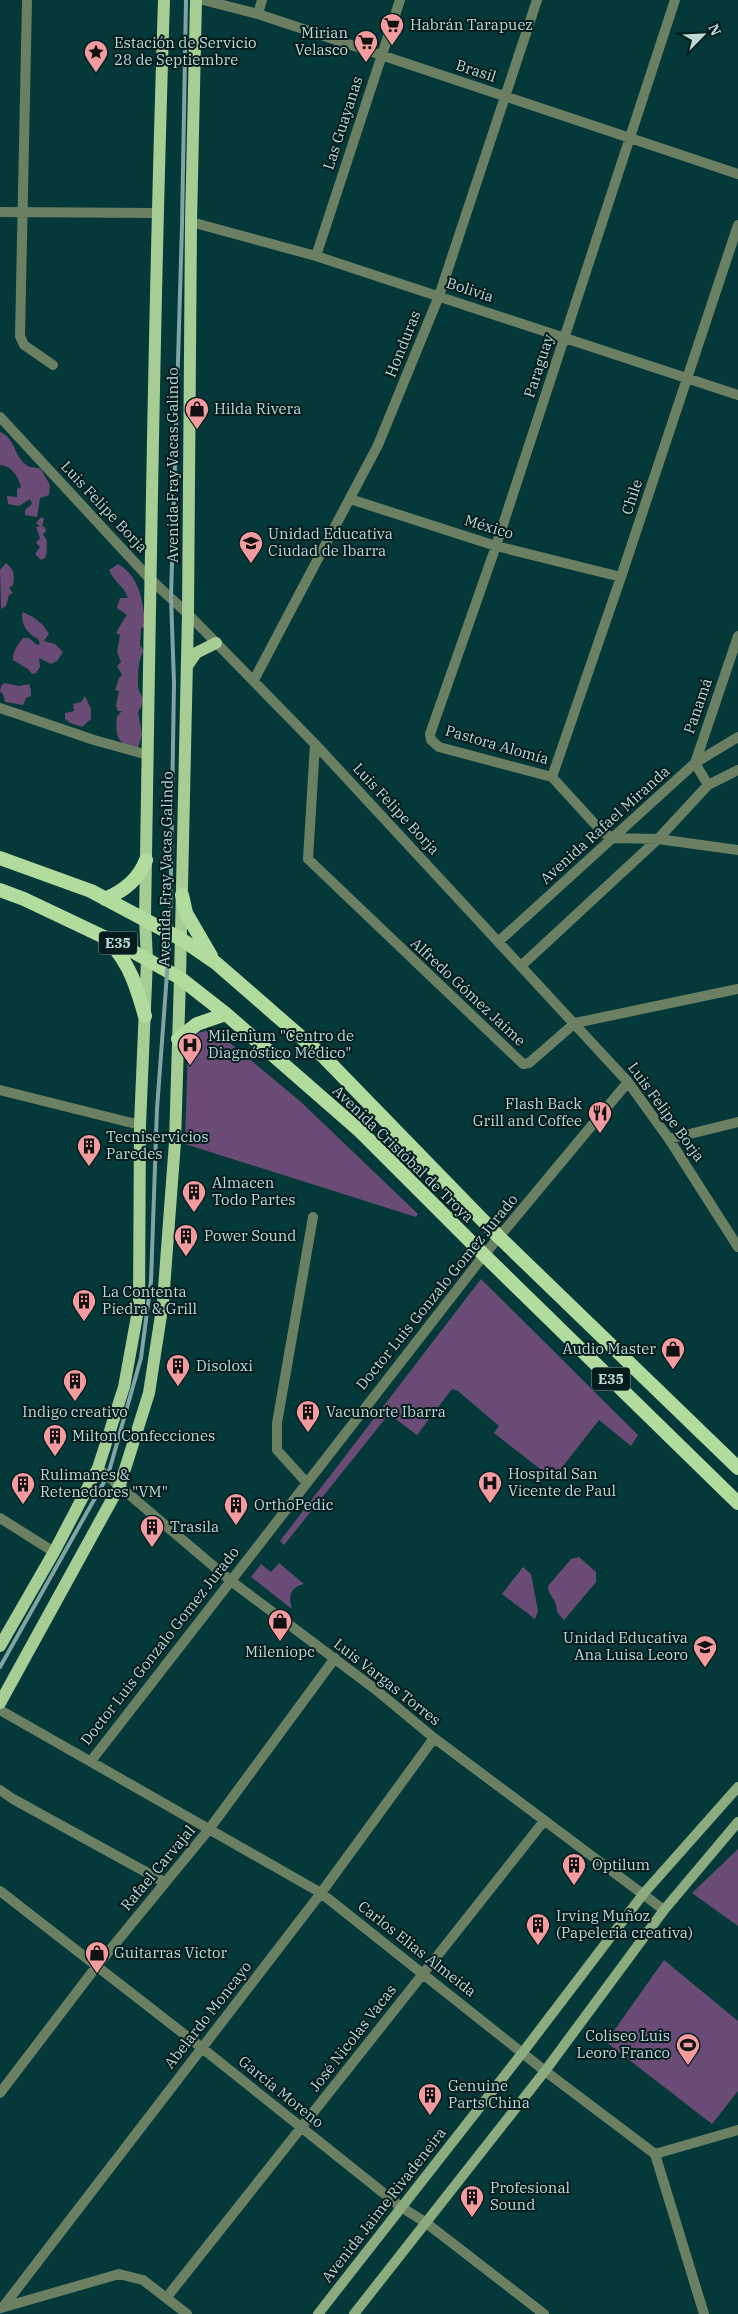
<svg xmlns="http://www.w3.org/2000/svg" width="738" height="2314" viewBox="0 0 738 2314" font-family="'IBM Plex Serif',serif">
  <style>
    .green { fill: #694b75 }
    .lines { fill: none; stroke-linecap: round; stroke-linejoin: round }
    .minor { stroke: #6b7f63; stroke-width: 10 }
    .secondary { stroke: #8cab7f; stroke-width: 10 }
    .primary { stroke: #a6cd94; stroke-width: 12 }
    .trunk { stroke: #b1dc9e; stroke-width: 14 }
    .rail { stroke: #80a4a4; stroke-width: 4 }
    .labels { text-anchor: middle; stroke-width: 4; stroke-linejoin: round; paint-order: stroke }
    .shield { fill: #041c1d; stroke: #85a0a1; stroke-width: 1 }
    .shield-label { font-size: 14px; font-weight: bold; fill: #bcd9d9 }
    .poi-label { font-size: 15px; fill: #bcd9d9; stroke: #041c1d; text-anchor: start }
    .street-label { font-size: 15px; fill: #bcd9d9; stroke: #041c1d }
  </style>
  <rect width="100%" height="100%" fill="#053838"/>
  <!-- green -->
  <path class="green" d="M 0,432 C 15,438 14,455 25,464 C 30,469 35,466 41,469 L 50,485 L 49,495 L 40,498 L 37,517 L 25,515 L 25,510 L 32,504 L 30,499 L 19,506 L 8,504 L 7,496 L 17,497 L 17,489 L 21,487 C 18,476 12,466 0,465 Z
    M 41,517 L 44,519 L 42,526 L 45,527 L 46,531 L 43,534 L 47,541 C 46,547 48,553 45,558 L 41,560 L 35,554 L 40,547 L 36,543 L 40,538 L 36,527 L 40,526 L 36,523 Z
    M 6,563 C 14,569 15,576 13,585 L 9,588 L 13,593 L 9,595 L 6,606 L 1,609 L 0,570 Z
    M 118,564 C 140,576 144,604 145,627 L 141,628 L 140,645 L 144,651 C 138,657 138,677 138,686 C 139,696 148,698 138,712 L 142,734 L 138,748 C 117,745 115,736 117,716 L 122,711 L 118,711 L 116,706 L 119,691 L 115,690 L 119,678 L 122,675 L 117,666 L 121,662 L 117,652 L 120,635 L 116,633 C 119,628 124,618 127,615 L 117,608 L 120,598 L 128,598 C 124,586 113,581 109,570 Z
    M 23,612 L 33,617 L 43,625 L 49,634 L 44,641 L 55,644 L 63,652 L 57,661 L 51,664 L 39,658 L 40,667 L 36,673 L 32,674 L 28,669 L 13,660 C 12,653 18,644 23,638 L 29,638 L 37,645 L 40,644 L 38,639 C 29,635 19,623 23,612 Z
    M 4,683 L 19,686 L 29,684 L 31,690 L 31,696 L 26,698 L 23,705 L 5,702 L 3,694 L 0,692 L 1,686 Z
    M 85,696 L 91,709 L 91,719 L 82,727 L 70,723 L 65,719 L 65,713 L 74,711 L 73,704 L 81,702 Z
    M 213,1029 L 300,1101 L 418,1214 L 416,1217 L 185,1144 L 188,1043 L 198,1033 Z
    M 481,1279 L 638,1435 L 631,1446 L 599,1420 L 553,1479 L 494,1433 L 499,1426 L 458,1391 L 452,1389 L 417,1435 L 389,1414 L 284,1545 L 280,1541 Z
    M 579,1557 L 596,1572 L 596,1582 L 564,1620 L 557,1612 C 557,1598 548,1597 548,1586 L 571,1559 Z
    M 279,1563 L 304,1584 C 290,1587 288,1596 292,1609 L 251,1577 L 261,1564 L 271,1572 Z
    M 523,1567 L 531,1574 L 538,1611 L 535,1619 L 502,1594 Z
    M 738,1849 L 738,1926 L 692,1893 Z
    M 664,1960 L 738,2021 L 738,2091 L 712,2124 L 606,2042 Z"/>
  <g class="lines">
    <!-- minor -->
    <path class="minor" d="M 27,0 L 20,336 L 24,345 L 53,365
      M 203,0 L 258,14 L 738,174
      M 675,0 L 496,546 L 430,734 L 431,740 L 439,747 L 552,777 L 603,833 L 614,838 L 658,839 L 738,850
      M 258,14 L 262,0
      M 0,212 L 157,213
      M 191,222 L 316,256 L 738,395
      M 316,256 L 400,0
      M 0,417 L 150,579 L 188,614 L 315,744 L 628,1082 L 669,1139 L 738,1247
      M 350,499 L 496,546 L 621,577
      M 254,680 L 378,445 L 439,296 L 537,0
      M 0,708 L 94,740 L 148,755
      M 315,744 L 308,859 L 523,1064 L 529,1063 L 575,1023 L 738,989
      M 552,777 L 621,577 L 738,225
      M 708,785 L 695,763 L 738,636
      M 498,942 L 695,763 L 738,737
      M 521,966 L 658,839 L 708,785 L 738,770
      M 0,1090 L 140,1125
      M 669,1139 L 738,1122
      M 98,1468 L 231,1581 L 375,1689 L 434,1738 L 664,1910
      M 306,1482 L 277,1450 L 277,1423 L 313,1217
      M 0,1518 L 54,1552
      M 0,1710 L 321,1893 L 545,2071 L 655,2154 L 704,2314
      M 91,1761 L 484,1255 L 628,1082
      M 0,1790 L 13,1799 L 164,1882
      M 0,1891 L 202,2048 L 401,2207 L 425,2222 L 544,2314
      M 0,2093 L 96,1967 L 210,1828 L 335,1658
      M 655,2154 L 738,2130
      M 167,2297 L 544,1821
      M 3,2307 L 321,1893 L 434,1738
      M 1,2308 L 119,2274 L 143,2280 L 187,2314"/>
    <!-- secondary -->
    <path class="secondary" d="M 318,2314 L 523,2052 L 644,1893 L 738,1787
      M 354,2314 L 545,2071 L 664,1910 L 738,1822"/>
    <!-- primary -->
    <path class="primary" d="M 187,666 L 196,653 L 216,643
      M 0,1646 L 54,1552 L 98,1468 L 124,1387 L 139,1305 L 140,1125 L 147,960 L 145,919 C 150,613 154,306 164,0
      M 0,1703 L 120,1485 L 149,1393 L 163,1302 L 175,1142 L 180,978 L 188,614 L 191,222 L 196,0"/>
    <!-- trunk -->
    <path class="trunk" d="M 0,858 L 91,891 L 181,939 L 216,963 L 324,1057 L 499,1237 L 738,1468
      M 0,890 L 24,899 L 123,946 L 180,978 L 226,1014 L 360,1131 L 484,1255 L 738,1503
      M 182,895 L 186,913 L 211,956
      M 105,899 C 124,891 139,879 146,860
      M 110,943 C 130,964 137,988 145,1016
      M 178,1039 L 197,1024 L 226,1014"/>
    <!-- rail -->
    <path class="rail" d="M 0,1667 L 108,1475 L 141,1358 L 151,1281 L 157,1109 L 170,933 L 174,683 L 171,597 L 182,226 L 186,0"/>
  </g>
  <!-- icons -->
  <defs>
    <g id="supermarket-pin" transform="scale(1.25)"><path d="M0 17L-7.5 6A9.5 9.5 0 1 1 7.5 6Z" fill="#f49b9f" stroke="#041c1d"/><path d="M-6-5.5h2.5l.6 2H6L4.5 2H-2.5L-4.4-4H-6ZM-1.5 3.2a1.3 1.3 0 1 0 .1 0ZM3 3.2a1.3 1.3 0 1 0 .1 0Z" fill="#111"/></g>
    <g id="sight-pin" transform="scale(1.25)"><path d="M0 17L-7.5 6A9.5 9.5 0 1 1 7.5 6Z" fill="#f49b9f" stroke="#041c1d"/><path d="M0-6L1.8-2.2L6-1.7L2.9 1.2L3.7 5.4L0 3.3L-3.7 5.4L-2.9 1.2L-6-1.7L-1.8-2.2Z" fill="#111"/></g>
    <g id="shop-pin" transform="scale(1.25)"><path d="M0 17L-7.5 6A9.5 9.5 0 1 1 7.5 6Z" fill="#f49b9f" stroke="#041c1d"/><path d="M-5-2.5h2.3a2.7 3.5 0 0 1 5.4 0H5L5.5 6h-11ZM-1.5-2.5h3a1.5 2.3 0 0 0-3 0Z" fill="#111"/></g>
    <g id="university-pin" transform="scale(1.25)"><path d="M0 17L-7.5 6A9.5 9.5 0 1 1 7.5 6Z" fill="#f49b9f" stroke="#041c1d"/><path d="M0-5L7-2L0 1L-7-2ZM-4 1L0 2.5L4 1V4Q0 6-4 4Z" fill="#111"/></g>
    <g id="hospital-pin" transform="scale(1.25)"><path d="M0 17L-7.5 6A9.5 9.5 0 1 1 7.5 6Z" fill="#f49b9f" stroke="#041c1d"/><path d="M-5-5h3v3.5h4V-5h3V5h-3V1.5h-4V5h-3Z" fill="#111"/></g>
    <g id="restaurant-pin" transform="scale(1.25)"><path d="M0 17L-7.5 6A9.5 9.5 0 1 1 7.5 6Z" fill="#f49b9f" stroke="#041c1d"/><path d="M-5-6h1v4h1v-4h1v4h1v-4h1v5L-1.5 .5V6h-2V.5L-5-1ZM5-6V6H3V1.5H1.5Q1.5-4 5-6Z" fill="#111"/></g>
    <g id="building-pin" transform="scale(1.25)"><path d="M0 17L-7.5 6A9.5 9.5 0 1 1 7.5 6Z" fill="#f49b9f" stroke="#041c1d"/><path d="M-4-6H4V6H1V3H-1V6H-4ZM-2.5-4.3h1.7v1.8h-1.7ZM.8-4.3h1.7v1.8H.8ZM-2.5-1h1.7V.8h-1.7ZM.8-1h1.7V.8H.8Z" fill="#111"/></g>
    <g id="stadium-pin" transform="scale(1.25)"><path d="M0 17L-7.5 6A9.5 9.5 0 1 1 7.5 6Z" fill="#f49b9f" stroke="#041c1d"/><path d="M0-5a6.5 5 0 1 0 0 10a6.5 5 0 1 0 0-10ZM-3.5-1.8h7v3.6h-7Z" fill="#111"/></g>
  </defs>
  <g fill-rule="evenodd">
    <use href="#supermarket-pin" x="392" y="25"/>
    <use href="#supermarket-pin" x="366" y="42"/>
    <use href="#sight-pin" x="96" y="52"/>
    <use href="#shop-pin" x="197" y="409"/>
    <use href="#university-pin" x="251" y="543"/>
    <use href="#hospital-pin" x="190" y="1045"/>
    <use href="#restaurant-pin" x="600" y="1113"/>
    <use href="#building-pin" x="89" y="1146"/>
    <use href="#building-pin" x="194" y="1192"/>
    <use href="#building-pin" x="186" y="1236"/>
    <use href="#building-pin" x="84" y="1301"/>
    <use href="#shop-pin" x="673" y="1349"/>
    <use href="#building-pin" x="178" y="1366"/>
    <use href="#building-pin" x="75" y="1381"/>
    <use href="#building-pin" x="308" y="1412"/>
    <use href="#building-pin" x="55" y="1436"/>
    <use href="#hospital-pin" x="490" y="1483"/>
    <use href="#building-pin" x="23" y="1484"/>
    <use href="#building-pin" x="236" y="1505"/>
    <use href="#building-pin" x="152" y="1527"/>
    <use href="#shop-pin" x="280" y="1621"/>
    <use href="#university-pin" x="705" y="1647"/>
    <use href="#building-pin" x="574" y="1865"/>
    <use href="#building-pin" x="538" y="1925"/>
    <use href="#shop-pin" x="97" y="1953"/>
    <use href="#stadium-pin" x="688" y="2045"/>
    <use href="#building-pin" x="430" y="2095"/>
    <use href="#building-pin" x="472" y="2197"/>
  </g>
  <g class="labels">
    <!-- shield labels -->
    <g class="shield">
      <rect x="99" y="931.5" width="38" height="23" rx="4"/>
      <rect x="592" y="1367.5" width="38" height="23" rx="4"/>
    </g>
    <g class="shield-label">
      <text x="118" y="948">E35</text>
      <text x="611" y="1384">E35</text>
    </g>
    <!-- poi labels -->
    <g class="poi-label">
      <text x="410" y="30">Habrán Tarapuez</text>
      <text x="348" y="38" text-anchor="end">Mirian<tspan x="348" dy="17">Velasco</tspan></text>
      <text x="114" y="48">Estación de Servicio<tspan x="114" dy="17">28 de Septiembre</tspan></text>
      <text x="214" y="414">Hilda Rivera</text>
      <text x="268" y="539">Unidad Educativa<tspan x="268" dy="17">Ciudad de Ibarra</tspan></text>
      <text x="208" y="1041">Milenium "Centro de<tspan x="208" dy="17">Diagnóstico Médico"</tspan></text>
      <text x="582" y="1109" text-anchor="end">Flash Back<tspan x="582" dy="17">Grill and Coffee</tspan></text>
      <text x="106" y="1142">Tecniservicios<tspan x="106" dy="17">Paredes</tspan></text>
      <text x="212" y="1188">Almacen<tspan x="212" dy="17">Todo Partes</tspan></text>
      <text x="204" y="1241">Power Sound</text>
      <text x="102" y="1297">La Contenta<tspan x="102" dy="17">Piedra &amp; Grill</tspan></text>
      <text x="656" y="1354" text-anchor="end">Audio Master</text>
      <text x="196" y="1371">Disoloxi</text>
      <text x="75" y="1417" text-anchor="middle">Indigo creativo</text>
      <text x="326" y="1417">Vacunorte Ibarra</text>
      <text x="72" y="1441">Milton Confecciones</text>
      <text x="508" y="1479">Hospital San<tspan x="508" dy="17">Vicente de Paul</tspan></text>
      <text x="40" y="1480">Rulimanes &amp;<tspan x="40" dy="17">Retenedores "VM"</tspan></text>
      <text x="254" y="1510">OrthoPedic</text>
      <text x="170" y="1532">Trasila</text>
      <text x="688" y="1643" text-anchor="end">Unidad Educativa<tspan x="688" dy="17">Ana Luisa Leoro</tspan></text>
      <text x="280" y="1657" text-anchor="middle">Mileniopc</text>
      <text x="592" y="1870">Optilum</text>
      <text x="556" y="1921">Irving Muñoz<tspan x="556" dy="17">(Papeleria creativa)</tspan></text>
      <text x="114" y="1958">Guitarras Victor</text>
      <text x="670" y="2041" text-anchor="end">Coliseo Luis<tspan x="670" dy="17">Leoro Franco</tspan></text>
      <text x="448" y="2091">Genuine<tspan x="448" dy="17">Parts China</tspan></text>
      <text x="490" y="2193">Profesional<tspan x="490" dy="17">Sound</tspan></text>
    </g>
    <!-- street labels -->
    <g class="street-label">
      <text transform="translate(476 71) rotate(18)" y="5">Brasil</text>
      <text transform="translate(343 123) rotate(-72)" y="5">Las Guayanas</text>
      <text transform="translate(470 290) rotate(18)" y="5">Bolivia</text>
      <text transform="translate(403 344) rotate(-68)" y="5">Honduras</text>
      <text transform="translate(539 366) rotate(-72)" y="5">Paraguay</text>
      <text transform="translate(173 465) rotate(-90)" y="5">Avenida Fray Vacas Galindo</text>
      <text transform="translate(632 497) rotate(-72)" y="5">Chile</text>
      <text transform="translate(104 507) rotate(47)" y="5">Luis Felipe Borja</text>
      <text transform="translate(489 527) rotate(17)" y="5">México</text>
      <text transform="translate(698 706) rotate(-71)" y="5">Panamá</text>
      <text transform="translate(497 745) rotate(16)" y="5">Pastora Alomía</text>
      <text transform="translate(396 809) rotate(47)" y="5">Luis Felipe Borja</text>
      <text transform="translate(605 825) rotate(-42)" y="5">Avenida Rafael Miranda</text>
      <text transform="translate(166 869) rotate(-89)" y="5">Avenida Fray Vacas Galindo</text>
      <text transform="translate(468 992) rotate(43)" y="5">Alfredo Gómez Jaime</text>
      <text transform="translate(666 1112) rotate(54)" y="5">Luis Felipe Borja</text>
      <text transform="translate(403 1154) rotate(44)" y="5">Avenida Cristóbal de Troya</text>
      <text transform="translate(437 1292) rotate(-51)" y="5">Doctor Luis Gonzalo Gomez Jurado</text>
      <text transform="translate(160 1646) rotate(-52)" y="5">Doctor Luis Gonzalo Gomez Jurado</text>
      <text transform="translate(387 1682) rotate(38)" y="5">Luis Vargas Torres</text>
      <text transform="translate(158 1868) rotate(-50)" y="5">Rafael Carvajal</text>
      <text transform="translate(417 1949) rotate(38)" y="5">Carlos Elias Almeida</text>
      <text transform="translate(208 2015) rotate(-52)" y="5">Abelardo Moncayo</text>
      <text transform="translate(353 2038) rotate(-52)" y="5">José Nicolas Vacas</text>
      <text transform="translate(281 2092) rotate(39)" y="5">García Moreno</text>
      <text transform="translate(384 2205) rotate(-52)" y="5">Avenida Jaime Rivadeneira</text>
    </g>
  </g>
  <!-- north arrow -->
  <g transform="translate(703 35) rotate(66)" stroke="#041c1d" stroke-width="4" paint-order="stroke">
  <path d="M0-4L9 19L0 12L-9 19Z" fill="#bcd9d9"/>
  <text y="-8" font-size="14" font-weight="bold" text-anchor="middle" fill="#bcd9d9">N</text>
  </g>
</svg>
